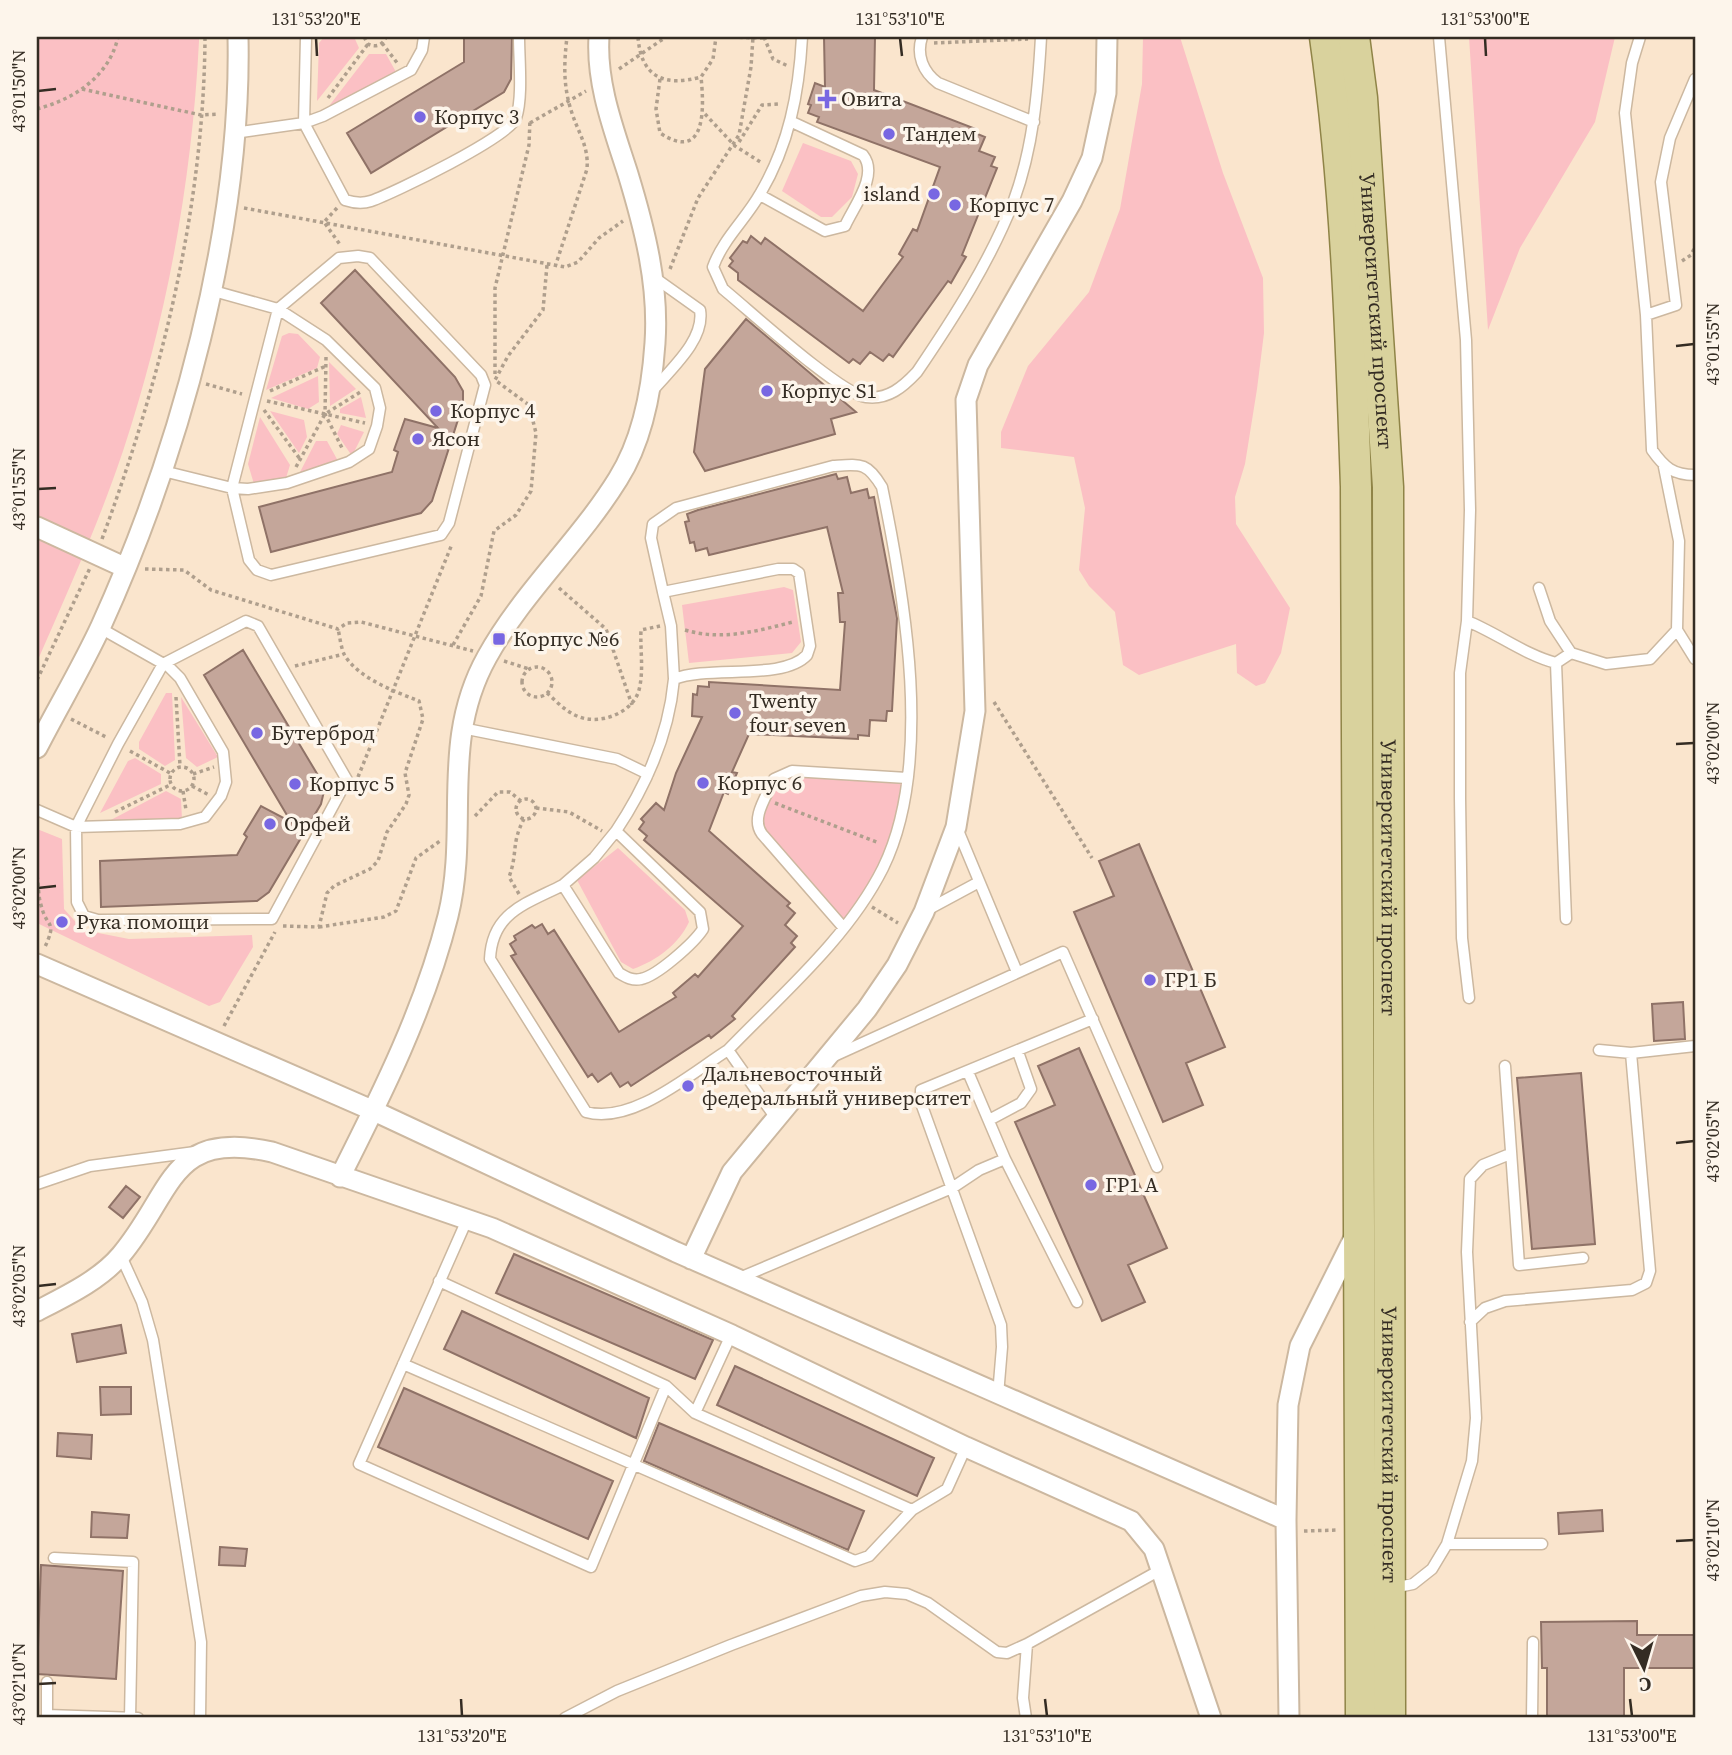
<svg xmlns="http://www.w3.org/2000/svg" width="1732" height="1755" viewBox="0 0 1732 1755" font-family="'Source Serif 4',serif">
  <style>
    .green { fill: #fbc0c4 }
    .building { fill: #c4a69a; stroke: #8f7267; stroke-width: 2 }
    .lines { fill: none; stroke-linecap: round; stroke-linejoin: round }
    .lane-casing { stroke: #ccb8a0; stroke-width: 13 }
    .street-casing { stroke: #ccb8a0; stroke-width: 23 }
    .primary-casing { stroke: #8f8447; stroke-width: 33 }
    .path { stroke: #af9f8d; stroke-width: 3.5; stroke-dasharray: 3.5 3.5; stroke-linecap: butt }
    .lane { stroke: #fff; stroke-width: 10 }
    .street { stroke: #fff; stroke-width: 19 }
    .primary { stroke: #d9d29d; stroke-width: 30 }
    .ticks { fill: none; stroke: #342c23; stroke-width: 2.5 }
    .poi-dot { fill: #7867e2; stroke: #fdf5eb; stroke-width: 2.5 }
    .labels { text-anchor: middle; stroke-width: 7; stroke-linejoin: round; paint-order: stroke }
    .poi-label { font-size: 21px; fill: #342c23; stroke: #fdf5eb; text-anchor: start }
    .street-label { font-size: 21px; fill: #342c23; stroke: #fdf5eb }
    .neatline { fill: none; stroke: #342c23; stroke-width: 2.5 }
    .ticks-label { font-size: 18px; text-anchor: middle; fill: #342c23 }
  </style>
  <rect width="100%" height="100%" fill="#fae5cd"/>
  <!-- green -->
  <path class="green" d="M 37,37 L 199,37 L 199,41 C 192,181 167,318 123,451 C 99,523 67,593 37,662 Z
    M 324,37 L 355,39 L 359,48 L 317,101 L 319,43 Z
    M 1143,37 L 1180,37 L 1223,173 L 1263,278 L 1264,333 L 1257,389 L 1245,464 L 1235,497 L 1236,524 L 1290,608 L 1281,653 L 1265,683 L 1256,686 L 1237,673 L 1236,644 L 1139,675 L 1123,665 L 1115,612 L 1089,586 L 1079,570 L 1085,508 L 1074,457 L 1001,448 L 1001,432 L 1028,366 L 1089,292 L 1120,209 L 1142,84 Z
    M 1469,37 L 1615,37 L 1595,122 L 1520,248 L 1488,330 Z
    M 369,54 L 386,54 L 396,72 L 329,106 Z
    M 803,143 L 851,161 L 858,174 L 852,197 L 832,217 L 821,217 L 782,191 Z
    M 289,333 L 298,334 L 320,357 L 317,368 L 266,390 L 282,336 Z
    M 329,362 L 356,389 L 330,406 Z
    M 318,376 L 319,402 L 308,409 L 271,398 Z
    M 361,397 L 366,418 L 340,413 L 340,409 Z
    M 270,411 L 304,420 L 307,437 L 299,453 Z
    M 260,417 L 290,465 L 286,478 L 254,484 L 248,464 Z
    M 341,425 L 364,432 L 352,456 L 337,434 Z
    M 316,441 L 327,441 L 338,461 L 298,476 Z
    M 784,587 L 793,590 L 801,642 L 792,653 L 689,663 L 682,605 Z
    M 166,693 L 172,693 L 175,760 L 165,766 L 139,749 L 139,742 Z
    M 181,697 L 218,757 L 197,767 L 186,758 Z
    M 135,758 L 161,774 L 161,784 L 100,813 L 128,761 Z
    M 792,771 L 907,778 L 883,869 L 843,927 L 757,827 L 774,779 Z
    M 166,791 L 181,799 L 182,819 L 107,822 Z
    M 37,829 L 62,839 L 64,909 L 83,930 L 129,939 L 252,935 L 253,947 L 220,1002 L 209,1006 L 37,923 Z
    M 618,848 L 685,910 L 689,922 C 679,944 656,961 633,969 L 621,962 L 577,880 Z"/>
  <!-- building -->
  <path class="building" d="M 464,37 L 512,37 L 511,79 L 504,92 L 371,173 L 347,133 L 464,62 Z
    M 824,37 L 875,37 L 874,90 L 976,129 L 975,133 L 985,137 L 979,151 L 995,157 L 991,166 L 997,168 L 962,255 L 966,257 L 951,283 L 948,281 L 893,357 L 889,354 L 883,361 L 870,352 L 860,364 L 853,359 L 849,363 L 738,280 L 738,273 L 729,266 L 733,261 L 730,258 L 743,241 L 747,243 L 751,236 L 761,244 L 765,238 L 863,311 L 903,257 L 899,254 L 913,229 L 917,231 L 940,167 L 817,122 L 819,117 L 808,113 L 811,105 L 808,104 L 815,83 L 825,87 Z
    M 355,270 L 455,377 L 463,391 L 463,404 L 432,501 L 421,513 L 271,552 L 259,507 L 392,472 L 398,452 L 394,450 L 405,419 L 438,428 L 321,303 Z
    M 746,319 L 856,412 L 831,419 L 835,434 L 705,471 L 694,452 L 705,369 Z
    M 836,474 L 838,479 L 847,477 L 851,493 L 867,489 L 869,498 L 874,497 L 897,618 L 892,711 L 887,711 L 886,721 L 870,720 L 869,736 L 858,735 L 858,739 L 749,734 L 732,772 L 737,773 L 728,794 L 724,792 L 709,831 L 790,903 L 787,906 L 795,913 L 785,925 L 797,936 L 791,943 L 795,947 L 732,1016 L 735,1019 L 711,1038 L 709,1035 L 631,1086 L 628,1082 L 620,1087 L 611,1073 L 598,1082 L 592,1074 L 588,1077 L 511,956 L 516,954 L 510,944 L 516,940 L 514,936 L 532,925 L 535,928 L 542,924 L 548,934 L 554,930 L 619,1032 L 676,997 L 673,993 L 695,974 L 698,977 L 743,926 L 644,840 L 647,836 L 639,829 L 644,822 L 641,819 L 656,803 L 664,810 L 676,773 L 702,717 L 692,716 L 693,694 L 697,695 L 698,686 L 709,687 L 709,682 L 840,690 L 845,622 L 840,622 L 838,593 L 843,593 L 827,527 L 709,555 L 707,548 L 696,551 L 694,542 L 690,543 L 685,522 L 689,521 L 687,514 L 698,510 Z
    M 243,650 L 319,777 L 324,791 L 321,804 L 269,892 L 257,901 L 101,907 L 100,861 L 237,855 L 247,837 L 244,834 L 261,806 L 291,822 L 204,675 Z
    M 1139,844 L 1225,1047 L 1186,1063 L 1203,1105 L 1163,1122 L 1074,912 L 1114,896 L 1099,861 Z
    M 1683,1002 L 1685,1039 L 1654,1041 L 1652,1004 Z
    M 1079,1048 L 1167,1248 L 1128,1265 L 1145,1302 L 1102,1321 L 1015,1122 L 1055,1105 L 1038,1066 Z
    M 1581,1073 L 1595,1244 L 1532,1249 L 1517,1078 Z
    M 126,1186 L 140,1197 L 123,1218 L 109,1207 Z
    M 514,1254 L 713,1340 L 695,1379 L 496,1293 Z
    M 462,1311 L 649,1398 L 636,1438 L 444,1349 Z
    M 121,1325 L 126,1353 L 77,1362 L 72,1334 Z
    M 735,1366 L 934,1458 L 917,1496 L 717,1405 Z
    M 100,1387 L 131,1387 L 131,1414 L 101,1415 Z
    M 404,1388 L 613,1481 L 588,1539 L 378,1447 Z
    M 659,1423 L 864,1511 L 848,1550 L 644,1461 Z
    M 58,1433 L 92,1435 L 91,1459 L 57,1456 Z
    M 1602,1510 L 1603,1531 L 1559,1534 L 1558,1513 Z
    M 92,1512 L 129,1515 L 127,1538 L 91,1537 Z
    M 220,1547 L 247,1549 L 245,1566 L 219,1565 Z
    M 41,1565 L 123,1571 L 116,1679 L 37,1674 Z
    M 1637,1621 L 1637,1635 L 1695,1635 L 1695,1668 L 1624,1668 L 1624,1718 L 1547,1718 L 1547,1668 L 1542,1668 L 1541,1622 Z"/>
  <g class="lines">
    <!-- lane casing -->
    <g class="lane-casing">
      <path id="lane" d="M 306,37 L 304,123 L 345,200 C 354,203 362,204 371,201 C 394,193 511,136 516,118 C 523,98 519,59 519,37
        M 802,37 C 799,93 789,145 760,194 C 746,219 723,239 713,267 L 723,289 C 749,310 839,393 866,397 C 888,400 903,387 917,372 C 953,319 991,260 1014,200 C 1033,148 1038,92 1041,37
        M 922,37 C 916,55 923,72 938,83 L 1034,122
        M 1439,37 L 1466,340 L 1470,510 L 1467,621 L 1460,673 L 1460,798 L 1462,938 L 1469,998
        M 1640,37 L 1632,63 L 1625,113 L 1646,315 L 1652,450 C 1664,467 1673,475 1695,475
        M 234,133 L 304,123 L 323,116 L 411,70 L 422,50 L 424,37
        M 760,195 L 825,231 L 845,226 C 854,206 879,175 863,155 L 792,122
        M 358,256 L 370,258 L 481,375 L 485,385 L 449,523 L 441,535 L 271,575 L 257,570 L 249,560 L 232,488 L 278,309 L 339,258 Z
        M 1646,315 L 1676,305 L 1661,182 L 1670,138 L 1695,79
        M 654,389 C 672,368 705,339 700,310 L 655,278
        M 163,471 L 232,488 L 248,489 L 287,483 L 349,462 L 369,449 L 377,426 L 380,408 L 375,388 L 326,340 L 278,309 L 210,290
        M 1539,588 L 1550,621 L 1571,653
        M 663,592 L 671,626 L 674,679
        M 246,621 L 258,626 L 347,780 L 272,919 L 98,920 L 84,916 L 77,902 L 76,827 L 118,744 L 163,664 Z
        M 1467,621 C 1497,633 1525,655 1556,663 L 1566,919
        M 1677,630 L 1695,659
        M 1556,663 L 1571,653 L 1606,664 L 1650,659 L 1677,630 L 1679,541 L 1664,467
        M 462,728 L 617,759 L 648,774
        M 37,810 L 76,827 L 180,824 L 205,817 L 221,796 L 226,782 L 223,752 L 180,678 L 169,667 L 100,628
        M 957,828 L 1017,972
        M 563,885 L 594,858 L 616,831
        M 927,910 L 979,882
        M 843,927 L 762,834 C 750,818 767,796 774,779 L 792,771 L 907,778
        M 728,1050 C 690,1074 632,1125 586,1112 L 490,959 C 492,912 526,904 563,885 L 619,973 C 626,977 632,981 641,979 C 657,976 694,943 703,929 L 700,912 L 616,831 C 646,786 669,734 674,679 C 709,665 783,681 807,655 L 810,646 L 799,573 L 793,569 L 778,569 L 663,592 L 651,538 L 653,524 L 676,508 L 833,466 C 861,464 867,462 882,487 C 905,598 934,764 883,868 C 848,938 781,995 728,1050 L 775,1117
        M 1599,1050 L 1631,1053
        M 834,1056 L 1063,952 L 1157,1167
        M 1505,1066 L 1519,1265 L 1583,1258
        M 968,1072 L 1005,1159 L 1077,1302
        M 989,1120 L 1021,1103 L 1031,1089 L 1018,1052
        M 37,1184 L 90,1166 L 195,1152
        M 466,1222 L 359,1464 L 591,1567 L 666,1386
        M 121,1256 L 142,1302 L 153,1340 L 201,1642 L 200,1718
        M 737,1279 L 952,1188 L 979,1170 L 1005,1159
        M 439,1281 L 666,1386 L 695,1413 L 912,1510 L 947,1489 L 966,1447
        M 1470,1322 L 1485,1308 L 1505,1301 L 1632,1290 L 1646,1283 L 1650,1271 L 1631,1053 L 1695,1046
        M 403,1364 L 855,1561 L 869,1556 L 912,1510
        M 998,1395 L 1002,1347 L 1001,1325 L 921,1103 L 921,1090 L 1093,1019
        M 695,1413 L 731,1335
        M 1447,1544 L 1542,1544
        M 54,1558 L 133,1562 L 130,1718
        M 1393,1588 L 1413,1584 L 1432,1569 L 1447,1544 L 1472,1461 L 1476,1418 L 1467,1252 L 1470,1179 L 1483,1165 L 1510,1154
        M 1027,1644 L 1162,1569
        M 47,1682 L 47,1715 L 138,1718
        M 565,1718 L 617,1691 L 731,1645 L 861,1596 L 885,1592 L 907,1594 L 928,1603 L 997,1652 L 1007,1653 L 1027,1644 L 1023,1698 L 1026,1718
        M 1532,1718 L 1533,1642"/>
    </g>
    <!-- street casing -->
    <g class="street-casing">
      <path id="street" d="M 37,527 L 126,568
        M 37,748 C 58,707 82,667 101,626 C 180,452 242,229 238,37
        M 37,964 L 374,1111 L 676,1252 L 1286,1520
        M 340,1177 C 382,1094 425,1008 448,916 C 470,827 439,743 487,657 C 523,592 579,542 618,479 C 642,441 652,388 655,343 C 659,285 645,230 628,174 C 614,130 596,84 599,37
        M 691,1259 L 732,1172 L 867,1009 L 897,965 L 924,912 L 956,827 L 975,711 L 966,400 L 978,365 L 1072,201 L 1092,158 L 1106,93 L 1107,37
        M 37,1311 C 66,1296 100,1280 121,1255 C 174,1192 169,1129 272,1152 L 492,1228 L 732,1335 L 966,1447 L 1131,1521 L 1154,1549 L 1211,1718
        M 1289,1718 L 1286,1520 L 1288,1405 L 1300,1346 L 1356,1234"/>
    </g>
    <!-- primary casing -->
    <g class="primary-casing">
      <g id="primary">
        <path d="M 1325,37 C 1346,186 1351,336 1356,487 L 1361,1718"/>
        <path id="s1" d="M 1354,37 L 1362,98 L 1388,487 L 1390,1718"/>
      </g>
    </g>
    <!-- path -->
    <path class="path" d="M 364,37 L 368,44 C 376,48 383,45 386,37
      M 386,37 L 411,37
      M 638,37 C 641,78 665,87 701,77 L 713,59 L 716,37
      M 725,37 L 764,38
      M 764,37 L 773,59 L 788,66
      M 382,43 L 398,64
      M 934,43 L 1028,39
      M 619,69 L 666,37
      M 660,79 L 656,109 L 660,133 C 707,164 704,106 701,77
      M 82,89 L 201,115 L 219,114
      M 328,98 L 368,44
      M 37,109 C 74,99 109,77 118,37
      M 705,114 L 735,146 L 762,163
      M 530,123 L 586,91
      M 739,142 L 762,105 L 780,104
      M 244,208 L 565,267 L 578,262 L 599,238 L 623,221
      M 337,208 L 324,222 L 341,246
      M 1682,261 L 1691,255 L 1695,247
      M 555,267 L 587,169 C 589,145 577,131 571,110 C 563,85 564,62 567,37
      M 670,269 L 698,198 L 739,135 L 751,67 L 753,37
      M 326,357 L 325,414 L 343,450
      M 495,374 L 495,288 L 529,145 L 530,119
      M 206,384 L 242,394
      M 270,391 L 326,366
      M 267,401 L 365,423
      M 264,410 L 300,459
      M 296,467 L 325,414 L 362,391
      M 102,539 C 161,379 204,208 205,37
      M 145,569 L 184,570 L 211,590 L 338,629 L 347,623 L 361,622 L 473,651
      M 559,588 L 606,629 L 632,705
      M 685,630 C 722,641 757,631 793,622
      M 453,645 L 481,596 L 494,531 L 516,515 L 531,491 L 536,433 L 529,405 L 495,380 L 508,356 L 543,310 L 547,265
      M 504,661 L 529,669
      M 295,666 L 344,654
      M522 682a15 15 0 1 1 30 0a15 15 0 1 1-30 0Z
      M 37,680 L 90,568
      M 547,693 C 556,701 565,711 577,716 C 599,726 633,713 639,690 C 644,670 640,650 641,630 L 660,626
      M 176,697 L 180,766
      M 994,702 L 1092,858
      M 71,719 L 108,738
      M 130,751 L 170,773
      M170 779a12 12 0 1 1 24 0a12 12 0 1 1-24 0Z
      M 193,774 L 214,767
      M 358,777 L 452,544
      M 192,786 L 209,795
      M 183,791 L 186,810
      M516 809a10 10 0 1 1 20 0a10 10 0 1 1-20 0Z
      M 775,803 L 879,843
      M 536,808 L 569,812 L 602,831
      M 115,812 L 170,785
      M 475,816 L 498,792 L 510,792 L 521,801
      M 37,876 C 39,885 38,896 41,905 C 47,930 58,919 44,949
      M 519,894 L 509,877 C 518,853 511,843 524,819
      M 872,907 L 898,923
      M 283,926 L 319,927 L 327,893 L 334,886 L 370,869 L 378,861 L 387,832 L 406,804 L 409,795 L 405,773 L 423,719 L 419,701 C 394,691 360,679 345,656 C 341,649 340,637 338,629
      M 319,927 L 384,917 L 396,911 L 416,858 L 440,841
      M 224,1026 L 275,932
      M 1304,1531 L 1338,1530"/>
    <!-- lane -->
    <use href="#lane" class="lane"/>
    <!-- street -->
    <use href="#street" class="street"/>
    <!-- primary -->
    <use href="#primary" class="primary"/>
  </g>
  <!-- ticks -->
  <path class="ticks" d="M 316,38 L 317,56M 900,38 L 902,56M 1485,38 L 1486,56M 38,91 L 56,89M 1676,346 L 1694,344M 38,489 L 56,488M 1676,744 L 1694,743M 38,888 L 56,886M 1676,1143 L 1694,1141M 38,1286 L 56,1284M 1676,1541 L 1694,1540M 38,1684 L 56,1683M 461,1699 L 462,1716M 1045,1699 L 1047,1716M 1630,1699 L 1632,1716"/>
  <!-- markers -->
  <g class="poi-dot">
    <path d="M823.5 88.5h7v7h7v7h-7v7h-7v-7h-7v-7h7z"/>
    <circle cx="420" cy="117" r="7"/>
    <circle cx="889" cy="134" r="7"/>
    <circle cx="934" cy="194" r="7"/>
    <circle cx="955" cy="205" r="7"/>
    <circle cx="767" cy="391" r="7"/>
    <circle cx="436" cy="411" r="7"/>
    <circle cx="418" cy="439" r="7"/>
    <rect x="492" y="632" width="14" height="14" rx="3.5"/>
    <circle cx="735" cy="713" r="7"/>
    <circle cx="257" cy="733" r="7"/>
    <circle cx="703" cy="783" r="7"/>
    <circle cx="295" cy="784" r="7"/>
    <circle cx="270" cy="824" r="7"/>
    <circle cx="62" cy="922" r="7"/>
    <circle cx="1150" cy="980" r="7"/>
    <circle cx="688" cy="1086" r="7"/>
    <circle cx="1091" cy="1185" r="7"/>
  </g>
  <g class="labels">
    <!-- poi labels -->
    <g class="poi-label">
      <text x="841" y="106">Овита</text>
      <text x="434" y="124">Корпус 3</text>
      <text x="903" y="141">Тандем</text>
      <text x="920" y="201" text-anchor="end">island</text>
      <text x="969" y="212">Корпус 7</text>
      <text x="781" y="398">Корпус S1</text>
      <text x="450" y="418">Корпус 4</text>
      <text x="432" y="446">Ясон</text>
      <text x="513" y="646">Корпус №6</text>
      <text x="749" y="708">Twenty<tspan x="749" dy="24">four seven</tspan></text>
      <text x="271" y="740">Бутерброд</text>
      <text x="717" y="790">Корпус 6</text>
      <text x="309" y="791">Корпус 5</text>
      <text x="284" y="831">Орфей</text>
      <text x="76" y="929">Рука помощи</text>
      <text x="1164" y="987">ГР1 Б</text>
      <text x="702" y="1081">Дальневосточный<tspan x="702" dy="24">федеральный университет</tspan></text>
      <text x="1105" y="1192">ГР1 А</text>
    </g>
    <!-- street labels -->
    <g class="street-label">
      <text dy="7" stroke="none"><textPath href="#s1" startOffset="275">Университетский проспект</textPath></text>
      <text dy="7" stroke="none"><textPath href="#s1" startOffset="842">Университетский проспект</textPath></text>
      <text dy="7" stroke="none"><textPath href="#s1" startOffset="1409">Университетский проспект</textPath></text>
    </g>
  </g>
  <!-- border -->
  <rect width="1732" height="1755" fill="none" stroke="#fdf5eb" stroke-width="77"/>
  <!-- north arrow -->
  <g transform="translate(1644 1668) rotate(175)" stroke="#fdf5eb" stroke-width="5" paint-order="stroke">
  <path d="M0-5L12 26L0 18L-12 26Z" fill="#342c23"/>
  <text y="-10" font-size="19" font-weight="bold" text-anchor="middle" fill="#342c23">С</text>
  </g>
  <rect x="38" y="38" width="1656" height="1678" class="neatline"/>
  <g class="ticks-label">
    <text x="316" y="25">131°53'20"E</text>
    <text x="900" y="25">131°53'10"E</text>
    <text x="1485" y="25">131°53'00"E</text>
    <text transform="translate(19 91) rotate(-90)" y="6">43°01'50"N</text>
    <text transform="translate(1713 344) rotate(-90)" y="6">43°01'55"N</text>
    <text transform="translate(19 489) rotate(-90)" y="6">43°01'55"N</text>
    <text transform="translate(1713 743) rotate(-90)" y="6">43°02'00"N</text>
    <text transform="translate(19 888) rotate(-90)" y="6">43°02'00"N</text>
    <text transform="translate(1713 1141) rotate(-90)" y="6">43°02'05"N</text>
    <text transform="translate(19 1286) rotate(-90)" y="6">43°02'05"N</text>
    <text transform="translate(1713 1540) rotate(-90)" y="6">43°02'10"N</text>
    <text transform="translate(19 1684) rotate(-90)" y="6">43°02'10"N</text>
    <text x="462" y="1742">131°53'20"E</text>
    <text x="1047" y="1742">131°53'10"E</text>
    <text x="1632" y="1742">131°53'00"E</text>
  </g>
</svg>
